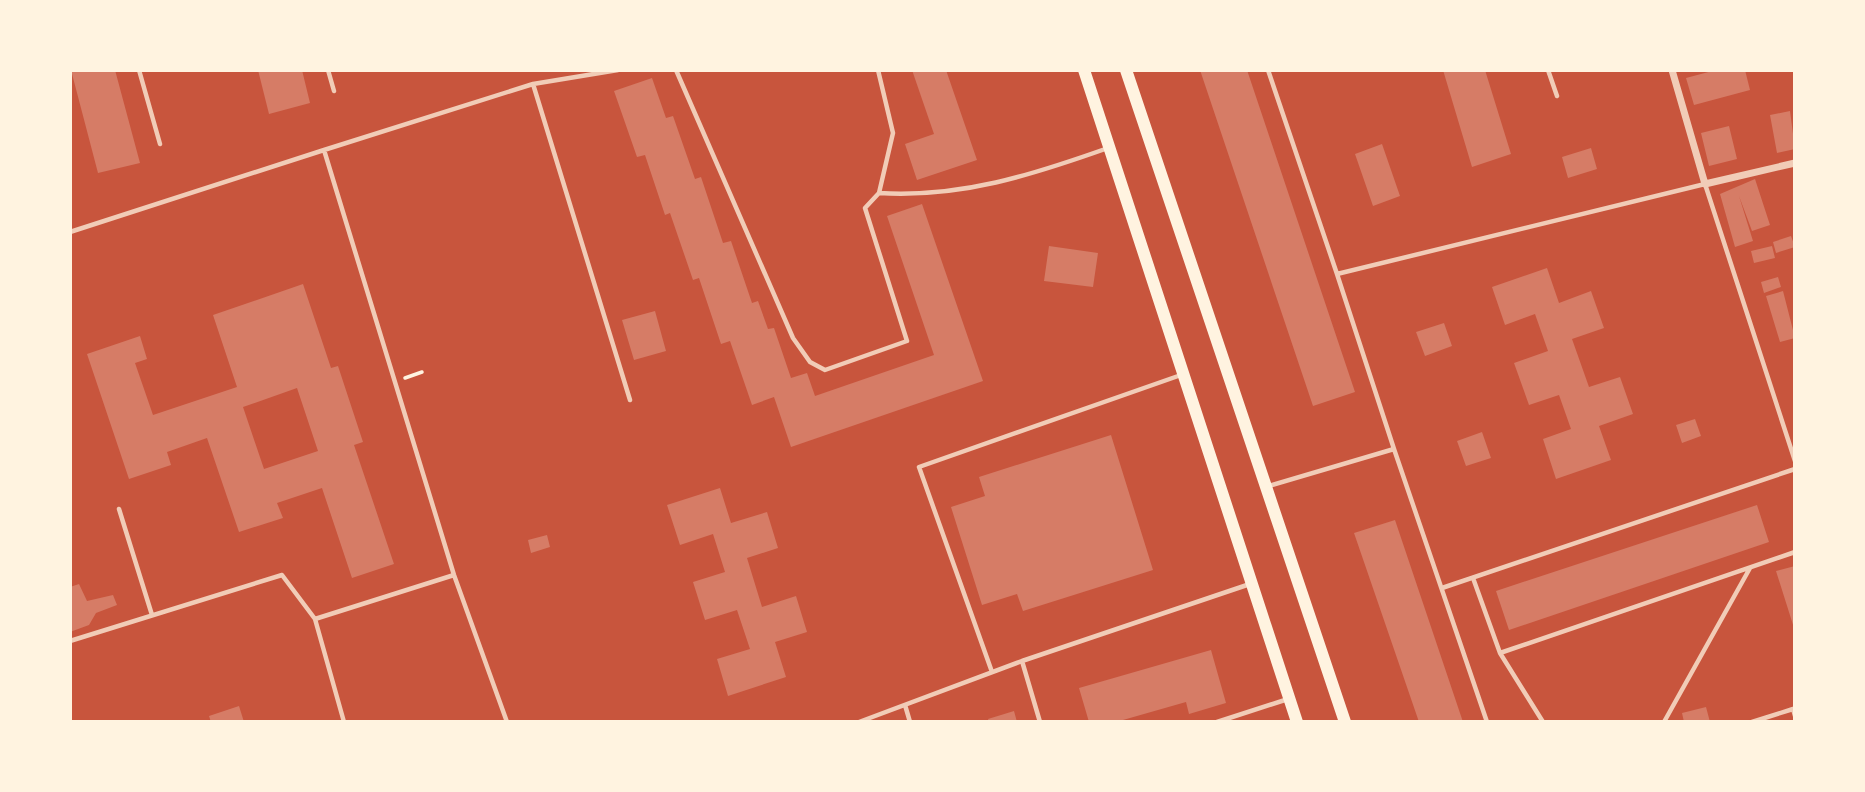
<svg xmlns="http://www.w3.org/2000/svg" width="1865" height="792" viewBox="0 0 1865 792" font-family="Barlow,sans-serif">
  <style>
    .building { fill: #d67c66; fill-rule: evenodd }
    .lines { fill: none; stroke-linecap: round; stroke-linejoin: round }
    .path { stroke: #fff3e0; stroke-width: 3.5 }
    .service { stroke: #f1ccb7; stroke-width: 4.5 }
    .minor { stroke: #f1ccb7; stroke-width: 7 }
    .secondary { stroke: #fff3e0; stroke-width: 12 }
  </style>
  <rect width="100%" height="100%" fill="#c8553d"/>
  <!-- building -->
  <path class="building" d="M 71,70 L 115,70 L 140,163 L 98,173 Z
    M 258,70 L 302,70 L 310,103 L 269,114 Z
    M 912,70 L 946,70 L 977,160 L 917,180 L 905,144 L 934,134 Z
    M 1200,70 L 1247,70 L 1355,392 L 1313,406 Z
    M 1443,70 L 1485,70 L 1511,154 L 1472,167 Z
    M 1716,70 L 1745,70 L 1750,90 L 1694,105 L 1686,78 Z
    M 652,78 L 666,118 L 673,116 L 695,179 L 701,177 L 723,243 L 731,241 L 752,303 L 758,301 L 768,329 L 774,328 L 791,378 L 807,373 L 815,396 L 934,355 L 887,216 L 922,204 L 983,381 L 791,447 L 774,397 L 752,405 L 730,341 L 721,344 L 699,278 L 693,280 L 670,213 L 665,215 L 645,155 L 637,157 L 614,91 Z
    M 1790,111 L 1795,149 L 1777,153 L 1770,115 Z
    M 1729,126 L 1737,159 L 1709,166 L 1701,133 Z
    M 1382,144 L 1400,196 L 1373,206 L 1355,154 Z
    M 1591,148 L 1597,169 L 1568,178 L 1562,157 Z
    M 1755,179 L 1770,225 L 1752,231 L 1739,196 L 1753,241 L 1735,247 L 1720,194 Z
    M 1791,236 L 1795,247 L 1776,253 L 1773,242 Z
    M 1049,246 L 1098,253 L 1093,287 L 1044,281 Z
    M 1772,246 L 1775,258 L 1754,263 L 1751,251 Z
    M 1547,268 L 1559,303 L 1591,291 L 1604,328 L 1572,339 L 1589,387 L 1620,377 L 1633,414 L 1599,426 L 1611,460 L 1556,479 L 1543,439 L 1571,429 L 1559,395 L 1529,405 L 1514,363 L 1548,351 L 1535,314 L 1505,325 L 1492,287 Z
    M 1778,277 L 1781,287 L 1764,293 L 1761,282 Z
    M 303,284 L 331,368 L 338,366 L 363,442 L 354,445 L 394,564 L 352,578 L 322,488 L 277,503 L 283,518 L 239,532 L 207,438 L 167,452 L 171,465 L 129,479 L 87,354 L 140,336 L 147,359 L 135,363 L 153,415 L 237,387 L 213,315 ZM 297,388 L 318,451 L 264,469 L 243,407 Z
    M 1783,291 L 1795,338 L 1780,342 L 1766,296 Z
    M 655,311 L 666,351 L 634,360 L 622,320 Z
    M 1444,323 L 1452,346 L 1425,356 L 1416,332 Z
    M 1695,419 L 1701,436 L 1682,443 L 1676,425 Z
    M 1482,432 L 1491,458 L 1466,466 L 1457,441 Z
    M 1111,435 L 1153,570 L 1023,611 L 1017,594 L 982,605 L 951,507 L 985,496 L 979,477 Z
    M 720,488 L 731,523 L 767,512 L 778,548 L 747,558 L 762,607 L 796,596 L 807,632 L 775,642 L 786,677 L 728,696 L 717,659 L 750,649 L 737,610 L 705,620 L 693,582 L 725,572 L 713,534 L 680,545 L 667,505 Z
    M 1757,505 L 1769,542 L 1509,630 L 1496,591 Z
    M 1395,520 L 1463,722 L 1419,722 L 1354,533 Z
    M 547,535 L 550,547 L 531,553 L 528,540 Z
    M 1795,566 L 1795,628 L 1794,628 L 1776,571 Z
    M 79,584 L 87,601 L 113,595 L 117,605 L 96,613 L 89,625 L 70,632 L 70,587 Z
    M 1211,650 L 1226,703 L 1189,714 L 1186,702 L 1116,722 L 1089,722 L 1079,688 Z
    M 239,706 L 244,722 L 211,722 L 209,716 Z
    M 1706,707 L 1710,722 L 1684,722 L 1682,713 Z
    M 1014,711 L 1017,722 L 989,722 L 988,719 Z"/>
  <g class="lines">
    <!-- path -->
    <path class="path" d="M 405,378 L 422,372"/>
    <!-- service -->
    <path class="service" d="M 139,70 L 160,144
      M 328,70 L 334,91
      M 676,70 L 793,338 L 810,362 L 825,370 L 907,341 L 865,208 L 879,193 L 893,133 L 878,70
      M 1268,70 L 1337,274
      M 1548,70 L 1557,96
      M 533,84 L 630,400
      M 324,150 L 533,84 L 618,70
      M 879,193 C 961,198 1032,175 1108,148
      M 70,232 L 324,150 L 454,575 L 507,722
      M 1394,449 L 1487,722
      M 1269,486 L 1394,449 L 1337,274 L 1705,184 L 1795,461
      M 119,509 L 152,615
      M 1473,578 L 1500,653 L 1543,722
      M 1442,588 L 1795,469
      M 315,619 L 454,575
      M 70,641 L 282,575 L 315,619 L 344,722
      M 1500,653 L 1795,552
      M 1022,661 L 1040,722
      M 992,672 L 919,467 L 1181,375
      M 905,705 L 910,722
      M 859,722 L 1022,661 L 1250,584
      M 1217,722 L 1288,699
      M 1664,722 L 1750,568
      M 1752,722 L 1793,709 L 1795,716"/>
    <!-- minor -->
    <path class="minor" d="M 1672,70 L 1705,184 L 1795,163"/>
    <!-- secondary -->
    <path class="secondary" d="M 1084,70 L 1297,722
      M 1126,70 L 1345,722"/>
  </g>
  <!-- border -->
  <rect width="1865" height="792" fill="none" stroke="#fff3e0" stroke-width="144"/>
</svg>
